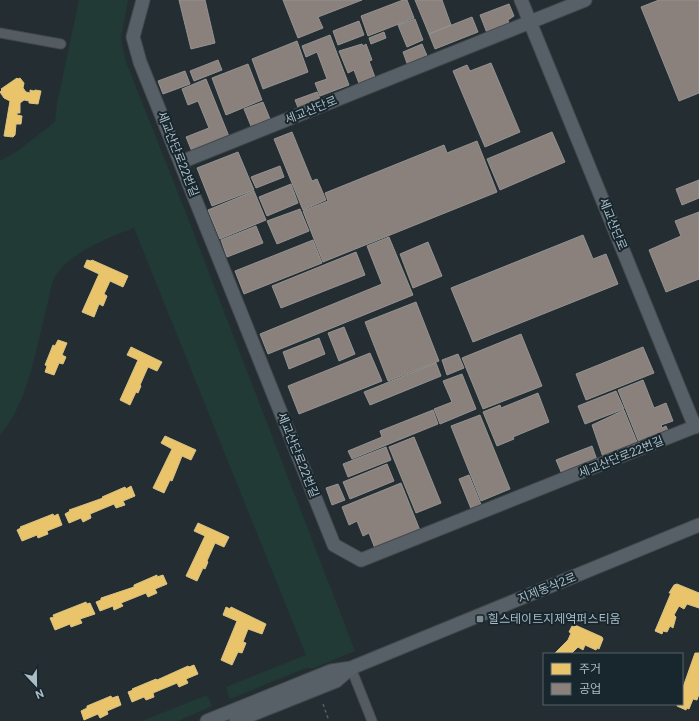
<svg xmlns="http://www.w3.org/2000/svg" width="699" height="721" viewBox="0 0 699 721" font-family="Roboto,'Noto Sans KR',sans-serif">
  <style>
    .green { fill: #213a36 }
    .homes { fill: #e9c46a; stroke: #d7c286 }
    .industry { fill: #8a817c; stroke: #949392 }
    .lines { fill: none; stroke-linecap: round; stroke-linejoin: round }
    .street-casing { stroke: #42494d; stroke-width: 11 }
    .secondary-casing { stroke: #42494d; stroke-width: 15 }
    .path { stroke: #576064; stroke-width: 1.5; stroke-dasharray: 3 3; stroke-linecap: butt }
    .street { stroke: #545c62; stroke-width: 9 }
    .secondary { stroke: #576066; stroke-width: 13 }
    .poi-dot { fill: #7c8a92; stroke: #18262d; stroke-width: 1.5 }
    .labels { text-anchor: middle; stroke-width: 4; stroke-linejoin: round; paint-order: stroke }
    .street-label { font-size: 12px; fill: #acbcc6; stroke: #18262d }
    .poi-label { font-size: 12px; fill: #acbcc6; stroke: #18262d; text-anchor: start }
  </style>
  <rect width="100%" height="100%" fill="#242e32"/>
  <!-- green -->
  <path class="green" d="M 79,0 L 128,0 L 121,38 L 126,62 L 184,208 L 355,651 L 314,668 L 306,668 L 230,699 L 226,687 L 306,655 L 134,228 C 111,236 67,254 55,277 C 50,286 49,300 46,310 C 35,352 29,401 0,435 L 0,161 L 16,152 L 55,122 L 57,104 Z
    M 207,695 L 212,706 L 178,721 L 142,721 Z"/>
  <!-- homes -->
  <path class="homes" d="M 17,78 L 18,79 L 20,78 L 24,83 L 23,88 L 26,92 L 30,93 L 30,90 L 34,91 L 35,90 L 41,91 L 38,104 L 29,103 L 29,101 L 24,100 L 20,103 L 20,113 L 17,113 L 17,115 L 22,116 L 21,124 L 16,124 L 15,135 L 13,137 L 4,136 L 10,101 L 4,98 L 0,92 L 2,90 L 1,89 Z
    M 87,260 L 91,261 L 92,260 L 128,276 L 123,287 L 110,281 L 104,294 L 107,296 L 103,306 L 99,304 L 94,317 L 82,312 L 99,274 L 84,267 Z
    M 58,340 L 67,343 L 62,355 L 66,357 L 63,364 L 59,363 L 54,375 L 45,372 L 47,366 L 45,365 L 53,345 L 55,346 Z
    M 131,347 L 162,362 L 157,371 L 148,367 L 140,385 L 141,386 L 138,393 L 136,392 L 130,405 L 120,400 L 138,360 L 127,355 Z
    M 165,436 L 196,450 L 191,460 L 182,456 L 172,481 L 170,480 L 164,493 L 153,488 L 172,449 L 161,443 Z
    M 131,486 L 135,496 L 123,501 L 125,505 L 116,508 L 114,504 L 90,514 L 91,518 L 83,522 L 81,518 L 69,523 L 65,514 L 70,511 L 69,510 L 103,498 L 102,497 L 125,487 L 126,489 Z
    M 53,514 L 54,516 L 58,514 L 62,525 L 47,531 L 48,534 L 38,538 L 37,535 L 22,541 L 17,530 L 21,528 L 20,527 Z
    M 198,523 L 229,537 L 224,547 L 215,543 L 207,561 L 208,562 L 205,569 L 203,568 L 197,581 L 186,576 L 205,536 L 194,531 Z
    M 157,575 L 157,577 L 163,575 L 167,584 L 155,589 L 157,593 L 148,597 L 146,593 L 121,603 L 123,606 L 114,610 L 113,606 L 100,611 L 96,602 L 101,600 L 101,598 L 134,587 L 134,585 Z
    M 677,584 L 699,593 L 699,608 L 687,604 L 684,609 L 679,606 L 674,615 L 676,617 L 673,628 L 670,626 L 667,632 L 663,631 L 662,634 L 655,631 L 671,593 L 669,593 L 674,585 Z
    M 86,602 L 87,604 L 90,603 L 95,614 L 80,619 L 82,623 L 71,627 L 70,624 L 55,630 L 50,618 L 54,617 L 53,615 Z
    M 226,607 L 230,609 L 231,607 L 266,624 L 262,634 L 248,629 L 243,642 L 246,643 L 242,653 L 238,652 L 232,665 L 221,660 L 237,621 L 223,615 Z
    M 575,625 L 602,637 L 603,639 L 599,649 L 597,648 L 596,650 L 585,645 L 583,650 L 578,647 L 571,654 L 554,654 L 568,640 L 571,633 L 569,632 L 572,626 L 574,627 Z
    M 695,653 L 699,653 L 699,694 L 697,700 L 693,699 L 689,709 L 687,708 L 686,710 L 677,706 L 677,704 L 682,704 L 682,690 Z
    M 194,665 L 198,674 L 186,679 L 188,683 L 179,687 L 177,683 L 153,693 L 154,697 L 146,700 L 144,697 L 132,702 L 128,692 L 133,690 L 132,689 L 156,679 L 157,680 L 188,666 L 189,667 Z
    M 111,696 L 112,698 L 118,696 L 121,705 L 107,711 L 108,714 L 100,718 L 98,714 L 84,720 L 81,711 L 87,708 L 87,706 Z"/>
  <!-- industry -->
  <path class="industry" d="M 179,0 L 205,0 L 215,43 L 191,49 Z
    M 283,0 L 362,0 L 318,17 L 323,28 L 298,38 Z
    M 403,0 L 407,0 L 414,18 L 368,36 L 361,16 Z
    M 415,0 L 442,0 L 451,25 L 429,34 Z
    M 659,0 L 699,0 L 699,93 L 679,101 L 641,7 Z
    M 509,4 L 514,16 L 508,20 L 509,25 L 487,33 L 480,15 Z
    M 472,17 L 478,32 L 435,49 L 429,34 Z
    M 415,19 L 423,40 L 407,47 L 398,25 Z
    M 359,21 L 364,35 L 338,45 L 333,31 Z
    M 384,32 L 386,38 L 371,44 L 369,38 Z
    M 330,35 L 349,85 L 320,96 L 315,83 L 327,79 L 317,52 L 306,57 L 302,46 Z
    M 297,41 L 308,72 L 263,89 L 252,59 Z
    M 362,44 L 363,46 L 366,44 L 372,60 L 369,61 L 376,80 L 360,86 L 354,70 L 348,73 L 339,51 Z
    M 422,44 L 428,58 L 408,66 L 403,52 Z
    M 218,60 L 222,70 L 194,81 L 190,71 Z
    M 491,63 L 520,132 L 485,147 L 453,71 L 467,65 L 470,71 Z
    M 248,64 L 262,100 L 226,115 L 212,78 Z
    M 185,71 L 190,84 L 163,94 L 158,81 Z
    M 206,79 L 230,139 L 193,154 L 186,137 L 209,128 L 198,101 L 188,105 L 182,89 Z
    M 317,92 L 321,101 L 299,110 L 295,100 Z
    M 263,102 L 270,119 L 251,126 L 244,109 Z
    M 292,132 L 312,181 L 317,179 L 326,200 L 303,210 L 274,139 Z
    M 552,132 L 565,162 L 500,190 L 487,159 Z
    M 477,141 L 497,192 L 323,262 L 303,211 L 328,201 L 325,193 L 444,145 L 447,153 Z
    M 238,152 L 254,190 L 212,206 L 197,168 Z
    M 280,166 L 284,177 L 256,188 L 251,177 Z
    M 699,180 L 699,198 L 682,205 L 676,189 Z
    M 291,184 L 298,203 L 267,216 L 259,197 Z
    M 254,191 L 266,220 L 220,239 L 208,210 Z
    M 300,209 L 309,231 L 277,244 L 267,221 Z
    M 699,212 L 699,279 L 666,292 L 649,250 L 681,236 L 675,221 Z
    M 256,226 L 263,243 L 227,257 L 221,240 Z
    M 583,235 L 593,259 L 606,254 L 618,284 L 473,342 L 451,288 Z
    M 389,237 L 413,295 L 268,354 L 260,334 L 382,284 L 367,246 Z
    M 313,240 L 322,263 L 244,294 L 235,271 Z
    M 428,242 L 442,276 L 413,288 L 400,254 Z
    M 356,252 L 365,275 L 281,308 L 272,286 Z
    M 416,302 L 439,361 L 388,381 L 365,322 Z
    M 344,327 L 355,354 L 339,361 L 328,333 Z
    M 521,334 L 542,386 L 483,409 L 462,358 Z
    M 319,338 L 325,354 L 289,369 L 283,352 Z
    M 643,347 L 654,373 L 586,400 L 576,374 Z
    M 370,353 L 382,381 L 299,414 L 288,386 Z
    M 458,354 L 464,368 L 447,375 L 442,360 Z
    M 436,363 L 441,376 L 370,405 L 364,392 Z
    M 462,374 L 476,409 L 440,424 L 434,409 L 452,402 L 443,381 Z
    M 643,380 L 654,408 L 666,403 L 673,421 L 661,425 L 662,428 L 666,426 L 669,433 L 640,445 L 618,390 Z
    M 616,391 L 624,409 L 585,424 L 578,406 Z
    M 538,393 L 549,422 L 513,437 L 514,439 L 497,446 L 483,412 L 500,405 L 501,408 Z
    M 433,410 L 438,424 L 352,459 L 348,451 L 382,437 L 380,431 Z
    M 624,410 L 637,442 L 603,457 L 592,425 Z
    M 480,415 L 510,489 L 481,501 L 451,426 Z
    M 414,437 L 441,503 L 416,513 L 389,447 Z
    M 592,446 L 597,460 L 562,474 L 556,460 Z
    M 386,447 L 391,460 L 348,477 L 343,464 Z
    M 387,464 L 394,481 L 350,499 L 343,482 Z
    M 469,475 L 482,507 L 472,511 L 459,479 Z
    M 401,483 L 421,533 L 376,551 L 369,533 L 363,536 L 357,521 L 349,525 L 342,507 Z
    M 338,484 L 345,500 L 332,505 L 326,488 Z"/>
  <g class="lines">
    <!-- street casing -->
    <g class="street-casing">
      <path id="street" d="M 0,33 L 61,44
        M 351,668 L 372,721"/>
    </g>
    <!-- secondary casing -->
    <g class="secondary-casing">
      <path id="secondary" d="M 143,0 L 133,37 L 140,62 L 334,545 L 361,560 L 699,425
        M 521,0 L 695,427
        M 181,162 L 585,0
        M 351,668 L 699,525
        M 207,721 L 331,671 L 351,668 L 336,681 L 236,721"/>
    </g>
    <!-- path -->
    <path class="path" d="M 323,704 L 329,721"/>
    <!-- street -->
    <use href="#street" class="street"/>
    <!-- secondary -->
    <use href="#secondary" class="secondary"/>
  </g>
  <!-- markers -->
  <rect class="poi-dot" x="476" y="615" width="8" height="8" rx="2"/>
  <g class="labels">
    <!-- street labels -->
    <g class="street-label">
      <text transform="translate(311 110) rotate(-22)" y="4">세교산단로</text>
      <text transform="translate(178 154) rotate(68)" y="4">세교산단로22번길</text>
      <text transform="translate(613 224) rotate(68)" y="4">세교산단로</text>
      <text transform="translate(298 455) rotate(68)" y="4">세교산단로22번길</text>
      <text transform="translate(621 457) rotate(-22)" y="4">세교산단로22번길</text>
      <text transform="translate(547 588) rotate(-22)" y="4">지제동삭2로</text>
    </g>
    <!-- poi labels -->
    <g class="poi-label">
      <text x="488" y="623">힐스테이트지제역퍼스티움</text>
    </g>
  </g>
  <!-- legend -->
  <rect x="543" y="653" width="140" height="52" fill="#18262d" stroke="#53626a"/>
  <rect x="551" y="663" width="20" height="12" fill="#e9c46a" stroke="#53626a"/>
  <text x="579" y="673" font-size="12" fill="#acbcc6">주거</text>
  <rect x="551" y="683" width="20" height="12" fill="#8a817c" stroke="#53626a"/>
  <text x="579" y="693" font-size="12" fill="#acbcc6">공업</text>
  <!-- north arrow -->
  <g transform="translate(36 685) rotate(158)" stroke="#18262d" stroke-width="3" paint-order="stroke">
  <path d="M0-3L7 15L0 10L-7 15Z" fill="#acbcc6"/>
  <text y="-6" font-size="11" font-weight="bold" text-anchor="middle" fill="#acbcc6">N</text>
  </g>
</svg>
